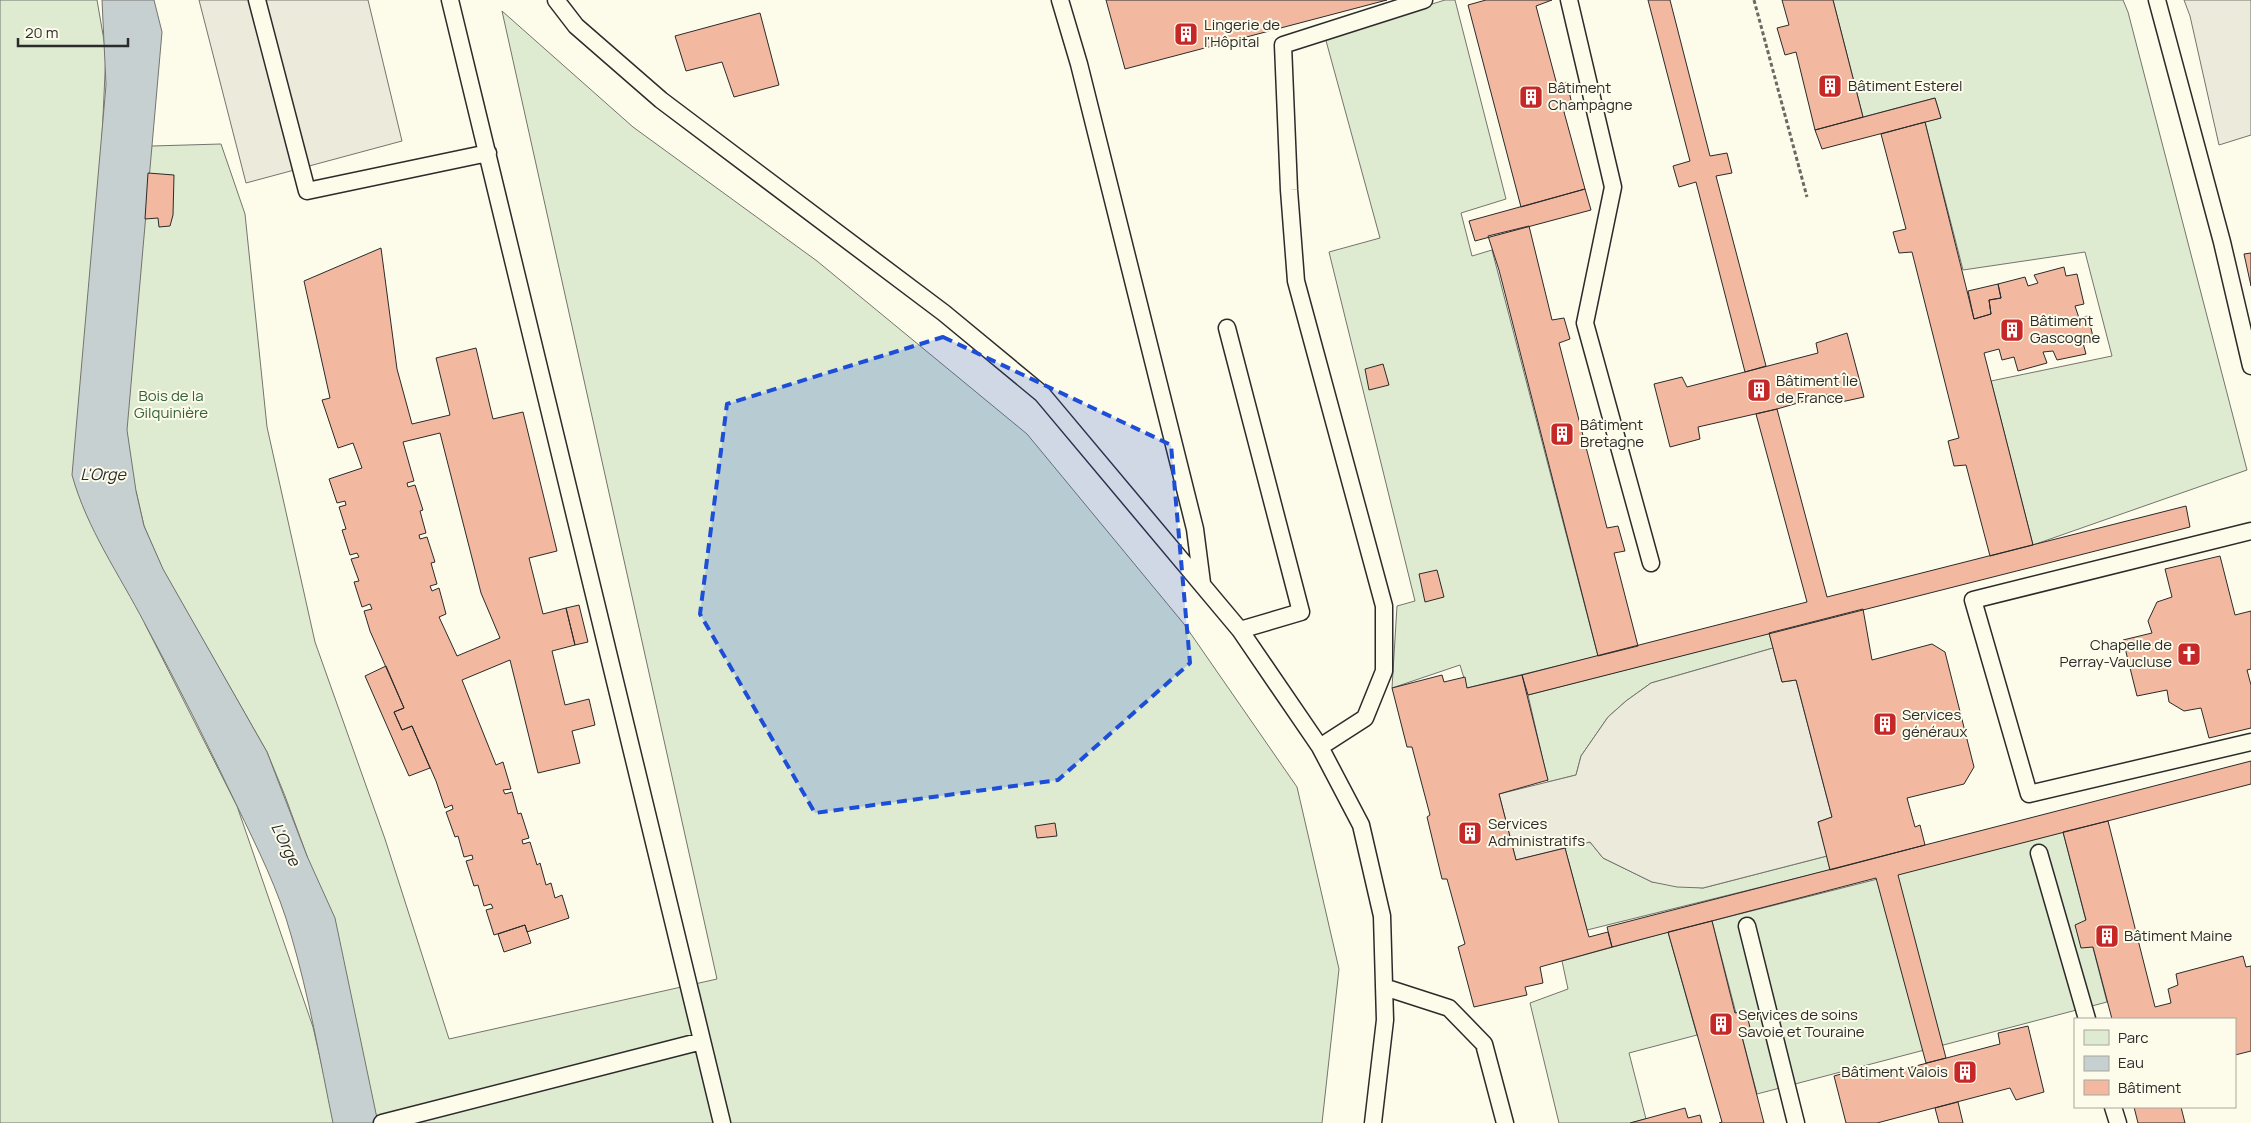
<svg xmlns="http://www.w3.org/2000/svg" width="2251" height="1123" viewBox="0 0 2251 1123" font-family="Manrope,sans-serif">
  <style>
    .green { fill: #deebd1; stroke: #74746e }
    .parking { fill: #eceadb; stroke: #74746e }
    .water { fill: #c7d0d0; stroke: #74746e }
    .building { fill: #f2b8a0; stroke: #2b2b2b; fill-rule: evenodd }
    .lines { fill: none; stroke-linecap: round; stroke-linejoin: round }
    .service-casing { stroke: #2b2b2b; stroke-width: 19 }
    .path { stroke: #6a6964; stroke-width: 3; stroke-dasharray: 4 2.5; stroke-linecap: butt }
    .service { stroke: #fdfbea; stroke-width: 16 }
    .marked { fill: #1d4ed8; fill-opacity: 0.2; stroke: #1d4ed8; stroke-width: 4; stroke-dasharray: 10 6; stroke-linejoin: round }
    .labels { text-anchor: middle; stroke-width: 4; stroke-linejoin: round; paint-order: stroke }
    .poi-label { font-size: 15px; fill: #2b2b2b; stroke: #fdfbea; text-anchor: start }
    .park-label { font-size: 15px; fill: #34623c; stroke: #fdfbea }
    .water-label { font-size: 16px; font-style: italic; fill: #2b2b2b; stroke: #fdfbea }
  </style>
  <rect width="100%" height="100%" fill="#fdfbea"/>
  <!-- green -->
  <path class="green" d="M 0,0 L 97,0 L 106,52 L 101,160 L 152,146 L 221,144 L 245,214 L 267,427 L 315,642 L 385,839 L 449,1039 L 717,979 L 502,11 L 633,127 L 817,261 L 1027,434 L 1184,624 L 1297,787 L 1339,969 L 1322,1123 L 378,1123 L 307,856 L 285,796 L 267,752 L 163,570 L 144,526 L 136,491 L 145,624 L 237,806 L 313,1027 L 335,1123 L 0,1123 Z
    M 1445,0 L 1455,0 L 1506,199 L 1461,213 L 1472,256 L 1492,250 L 1598,656 L 1467,688 L 1460,665 L 1392,688 L 1397,606 L 1415,601 L 1329,252 L 1380,238 L 1325,37 Z
    M 1833,0 L 2123,0 L 2128,12 L 2247,470 L 2033,545 L 1991,381 L 2112,356 L 2085,252 L 1963,270 L 1925,122 L 1941,118 L 1935,98 L 1863,117 Z
    M 1769,633 L 1773,648 L 1651,683 L 1626,701 L 1608,717 L 1581,756 L 1576,775 L 1548,782 L 1528,695 Z
    M 2063,832 L 2107,1002 L 1757,1094 L 1712,921 Z
    M 1590,842 L 1603,858 L 1652,882 L 1703,888 L 1827,856 L 1830,870 L 1587,930 L 1565,848 Z
    M 1668,932 L 1697,1035 L 1629,1053 L 1646,1119 L 1630,1123 L 1559,1123 L 1530,1003 L 1568,989 L 1562,961 Z"/>
  <!-- parking -->
  <path class="parking" d="M 199,0 L 368,0 L 402,141 L 246,183 Z
    M 2184,0 L 2251,0 L 2251,135 L 2219,145 L 2190,16 Z
    M 1773,648 L 1782,682 L 1796,680 L 1832,817 L 1818,822 L 1827,856 L 1703,888 L 1677,887 L 1652,882 L 1603,858 L 1590,842 L 1516,860 L 1499,794 L 1576,775 L 1581,756 L 1608,717 L 1626,701 L 1651,683 Z"/>
  <!-- water -->
  <path class="water" d="M 102,0 L 154,0 L 162,32 L 127,430 L 136,491 L 144,526 L 163,569 L 267,752 L 307,856 L 335,918 L 378,1123 L 333,1123 C 320,1060 309,996 291,935 C 279,891 257,847 237,806 C 208,745 177,683 145,624 C 119,574 87,529 72,475 L 106,85 Z"/>
  <!-- building -->
  <path class="building" d="M 1106,0 L 1387,0 L 1125,69 Z
    M 1486,0 L 1552,0 L 1536,6 L 1557,85 L 1567,82 L 1573,109 L 1564,112 L 1585,189 L 1521,207 L 1468,5 Z
    M 1648,0 L 1670,0 L 1710,156 L 1727,153 L 1732,173 L 1716,176 L 1766,366 L 1745,372 L 1696,182 L 1679,187 L 1673,166 L 1690,161 Z
    M 1782,0 L 1833,0 L 1863,117 L 1815,130 L 1796,52 L 1785,55 L 1777,28 L 1789,25 Z
    M 760,13 L 779,85 L 734,97 L 722,62 L 686,71 L 675,36 Z
    M 1935,98 L 1941,118 L 1822,149 L 1815,130 Z
    M 1925,122 L 1974,319 L 1991,314 L 1989,300 L 2001,298 L 1998,284 L 2025,277 L 2028,286 L 2038,283 L 2034,275 L 2064,267 L 2066,276 L 2077,274 L 2084,304 L 2075,306 L 2079,318 L 2088,316 L 2094,341 L 2083,343 L 2086,354 L 2057,360 L 2053,351 L 2043,352 L 2047,363 L 2018,371 L 2014,357 L 2002,360 L 1999,349 L 1984,353 L 2033,545 L 1990,556 L 1966,465 L 1954,466 L 1948,441 L 1959,438 L 1912,252 L 1899,253 L 1893,232 L 1906,229 L 1881,134 Z
    M 148,173 L 174,175 L 173,215 L 170,226 L 159,227 L 158,218 L 145,219 Z
    M 1585,189 L 1591,210 L 1475,241 L 1469,221 Z
    M 1529,226 L 1552,320 L 1564,318 L 1570,339 L 1559,343 L 1607,528 L 1618,526 L 1625,551 L 1614,553 L 1638,646 L 1598,656 L 1499,270 L 1488,236 Z
    M 381,248 L 397,369 L 412,424 L 450,415 L 436,358 L 476,348 L 493,419 L 523,412 L 557,551 L 529,558 L 543,614 L 566,608 L 575,645 L 552,651 L 565,705 L 589,699 L 595,725 L 572,731 L 580,763 L 538,773 L 510,660 L 462,680 L 496,765 L 503,762 L 511,789 L 503,790 L 505,794 L 512,792 L 518,814 L 521,813 L 529,838 L 522,840 L 523,844 L 530,842 L 537,865 L 540,863 L 546,885 L 551,883 L 555,898 L 562,895 L 569,918 L 527,932 L 525,925 L 494,935 L 486,910 L 493,908 L 491,904 L 484,906 L 478,885 L 474,886 L 466,861 L 473,859 L 472,855 L 464,857 L 458,836 L 455,837 L 446,812 L 453,809 L 452,805 L 445,808 L 436,781 L 412,726 L 402,730 L 394,712 L 404,708 L 370,631 L 364,611 L 372,609 L 370,604 L 362,607 L 354,582 L 359,581 L 351,559 L 359,557 L 357,553 L 350,555 L 342,530 L 346,529 L 339,507 L 346,505 L 345,501 L 337,503 L 329,479 L 362,468 L 353,443 L 338,448 L 322,400 L 330,398 L 304,281 ZM 440,433 L 481,593 L 500,638 L 457,656 L 439,617 L 446,614 L 439,588 L 432,591 L 430,586 L 437,584 L 431,563 L 435,562 L 427,537 L 420,539 L 419,535 L 426,533 L 420,511 L 423,510 L 415,485 L 408,487 L 407,483 L 414,481 L 403,442 Z
    M 2251,253 L 2251,286 L 2244,254 Z
    M 1998,284 L 2001,298 L 1989,300 L 1991,314 L 1974,319 L 1968,291 Z
    M 1847,333 L 1864,397 L 1832,404 L 1829,394 L 1777,409 L 1698,427 L 1700,439 L 1670,447 L 1654,384 L 1682,377 L 1687,387 L 1818,353 L 1816,343 Z
    M 1383,364 L 1389,385 L 1369,390 L 1365,369 Z
    M 1777,409 L 1827,597 L 2186,506 L 2190,527 L 1528,695 L 1522,675 L 1807,602 L 1756,414 Z
    M 2220,556 L 2235,615 L 2251,611 L 2251,669 L 2247,670 L 2251,685 L 2251,728 L 2209,738 L 2201,708 L 2184,711 L 2169,702 L 2167,690 L 2137,696 L 2123,640 L 2152,633 L 2148,621 L 2157,602 L 2172,597 L 2165,569 Z
    M 1437,570 L 1444,597 L 1425,602 L 1419,574 Z
    M 579,605 L 588,642 L 575,645 L 566,608 Z
    M 1863,609 L 1872,660 L 1932,644 L 1945,652 L 1974,767 L 1964,784 L 1907,798 L 1915,827 L 1920,825 L 1925,845 L 1830,870 L 1818,822 L 1832,817 L 1796,680 L 1782,682 L 1769,633 Z
    M 386,666 L 404,708 L 394,712 L 402,730 L 412,726 L 430,768 L 409,776 L 365,676 Z
    M 1442,675 L 1444,682 L 1465,677 L 1467,688 L 1522,675 L 1548,780 L 1499,794 L 1516,860 L 1565,848 L 1589,937 L 1608,932 L 1612,947 L 1540,967 L 1543,983 L 1525,987 L 1527,995 L 1474,1007 L 1458,947 L 1465,944 L 1447,879 L 1442,879 L 1427,817 L 1430,815 L 1412,747 L 1407,747 L 1392,688 Z
    M 2251,761 L 2251,784 L 1898,875 L 1946,1058 L 1926,1063 L 1876,878 L 1612,947 L 1607,927 Z
    M 2108,821 L 2155,1007 L 2171,1003 L 2168,989 L 2178,985 L 2176,974 L 2243,956 L 2246,967 L 2251,966 L 2251,1051 L 2235,1055 L 2235,1019 L 2112,1019 L 2093,947 L 2081,948 L 2075,925 L 2086,920 L 2063,832 Z
    M 1055,823 L 1057,836 L 1037,838 L 1035,826 Z
    M 1712,921 L 1735,1013 L 1746,1011 L 1752,1036 L 1742,1037 L 1764,1123 L 1719,1123 L 1722,1122 L 1668,932 Z
    M 525,925 L 531,943 L 504,952 L 498,934 Z
    M 2028,1026 L 2044,1092 L 2016,1100 L 2010,1088 L 1877,1123 L 1846,1123 L 1834,1076 L 1863,1068 L 1866,1079 L 2000,1044 L 1998,1033 Z
    M 1958,1102 L 1963,1123 L 1939,1123 L 1935,1108 Z
    M 2134,1107 L 2181,1107 L 2185,1123 L 2138,1123 Z
    M 1685,1108 L 1688,1118 L 1700,1115 L 1702,1123 L 1630,1123 Z"/>
  <g class="lines">
    <!-- service casing -->
    <g class="service-casing">
      <path id="service" d="M 257,0 L 307,191 L 488,153
        M 450,0 L 722,1123
        M 556,0 L 576,26 L 661,100 L 944,313 L 1042,394 L 1240,630 L 1320,747 L 1361,825 L 1382,916 L 1385,1020 L 1373,1123
        M 1060,0 L 1079,64 L 1195,529 L 1202,583
        M 1569,0 L 1613,187 L 1585,323 L 1651,563
        M 2157,0 L 2222,242 L 2251,366
        M 1227,328 L 1301,612 L 1240,630
        M 2251,531 L 1973,600 L 2029,794 L 2251,742
        M 1320,747 L 1365,718 L 1384,671 L 1384,606 L 1296,281 L 1289,190 L 1283,45 L 1424,0
        M 2039,853 L 2087,1019
        M 1747,926 L 1796,1123
        M 1384,987 L 1449,1008 L 1484,1044 L 1505,1123
        M 2113,1107 L 2118,1123
        M 382,1123 L 702,1041"/>
    </g>
    <!-- path -->
    <path class="path" d="M 1754,0 L 1807,197"/>
    <!-- service -->
    <use href="#service" class="service"/>
  </g>
  <!-- marked area -->
  <path class="marked" d="M 943,337 L 1171,445 L 1190,663 L 1058,780 L 815,813 L 700,614 L 727,404 Z"/>
  <!-- icons -->
  <defs>
    <g id="building-square" transform="scale(1.25)"><rect x="-9" y="-9" width="18" height="18" rx="4" fill="#c62828" stroke="#fdfbea"/><path d="M-4-6H4V6H1V3H-1V6H-4ZM-2.5-4.3h1.7v1.8h-1.7ZM.8-4.3h1.7v1.8H.8ZM-2.5-1h1.7V.8h-1.7ZM.8-1h1.7V.8H.8Z" fill="#fff"/></g>
    <g id="church-square" transform="scale(1.25)"><rect x="-9" y="-9" width="18" height="18" rx="4" fill="#c62828" stroke="#fdfbea"/><path d="M-1.2-6h2.4v3.5h3.3v2.4h-3.3V6h-2.4V-.1h-3.3v-2.4h3.3Z" fill="#fff"/></g>
  </defs>
  <g fill-rule="evenodd">
    <use href="#building-square" x="1186" y="34"/>
    <use href="#building-square" x="1830" y="86"/>
    <use href="#building-square" x="1531" y="97"/>
    <use href="#building-square" x="2012" y="330"/>
    <use href="#building-square" x="1759" y="390"/>
    <use href="#building-square" x="1562" y="434"/>
    <use href="#church-square" x="2189" y="654"/>
    <use href="#building-square" x="1885" y="724"/>
    <use href="#building-square" x="1470" y="833"/>
    <use href="#building-square" x="2107" y="936"/>
    <use href="#building-square" x="1721" y="1024"/>
    <use href="#building-square" x="1965" y="1072"/>
  </g>
  <g class="labels">
    <!-- poi labels -->
    <g class="poi-label">
      <text x="1204" y="30">Lingerie de<tspan x="1204" dy="17">l'Hôpital</tspan></text>
      <text x="1848" y="91">Bâtiment Esterel</text>
      <text x="1548" y="93">Bâtiment<tspan x="1548" dy="17">Champagne</tspan></text>
      <text x="2030" y="326">Bâtiment<tspan x="2030" dy="17">Gascogne</tspan></text>
      <text x="1776" y="386">Bâtiment Île<tspan x="1776" dy="17">de France</tspan></text>
      <text x="1580" y="430">Bâtiment<tspan x="1580" dy="17">Bretagne</tspan></text>
      <text x="2172" y="650" text-anchor="end">Chapelle de<tspan x="2172" dy="17">Perray-Vaucluse</tspan></text>
      <text x="1902" y="720">Services<tspan x="1902" dy="17">généraux</tspan></text>
      <text x="1488" y="829">Services<tspan x="1488" dy="17">Administratifs</tspan></text>
      <text x="2124" y="941">Bâtiment Maine</text>
      <text x="1738" y="1020">Services de soins<tspan x="1738" dy="17">Savoie et Touraine</tspan></text>
      <text x="1948" y="1077" text-anchor="end">Bâtiment Valois</text>
    </g>
    <!-- park labels -->
    <g class="park-label">
      <text x="171" y="401">Bois de la<tspan x="171" dy="17">Gilquinière</tspan></text>
    </g>
    <!-- water labels -->
    <g class="water-label">
      <text x="103" y="480">L'Orge</text>
      <text transform="translate(286 844) rotate(64)" y="6">L'Orge</text>
    </g>
  </g>
  <!-- legend -->
  <rect x="2074" y="1018" width="162" height="90" fill="#fdfbea" stroke="#a9a89e"/>
  <rect x="2084" y="1030" width="25" height="15" fill="#deebd1" stroke="#a9a89e"/>
  <text x="2118" y="1043" font-size="15" fill="#2b2b2b">Parc</text>
  <rect x="2084" y="1056" width="25" height="15" fill="#c7d0d0" stroke="#a9a89e"/>
  <text x="2118" y="1068" font-size="15" fill="#2b2b2b">Eau</text>
  <rect x="2084" y="1080" width="25" height="15" fill="#f2b8a0" stroke="#a9a89e"/>
  <text x="2118" y="1093" font-size="15" fill="#2b2b2b">Bâtiment</text>
  <!-- scale -->
  <path d="M18 38v8h110v-8" fill="none" stroke="#2b2b2b" stroke-width="2.5"/>
  <text x="25" y="38" font-size="15" fill="#2b2b2b" stroke="#fdfbea" stroke-width="4" paint-order="stroke">20 m</text>
</svg>
